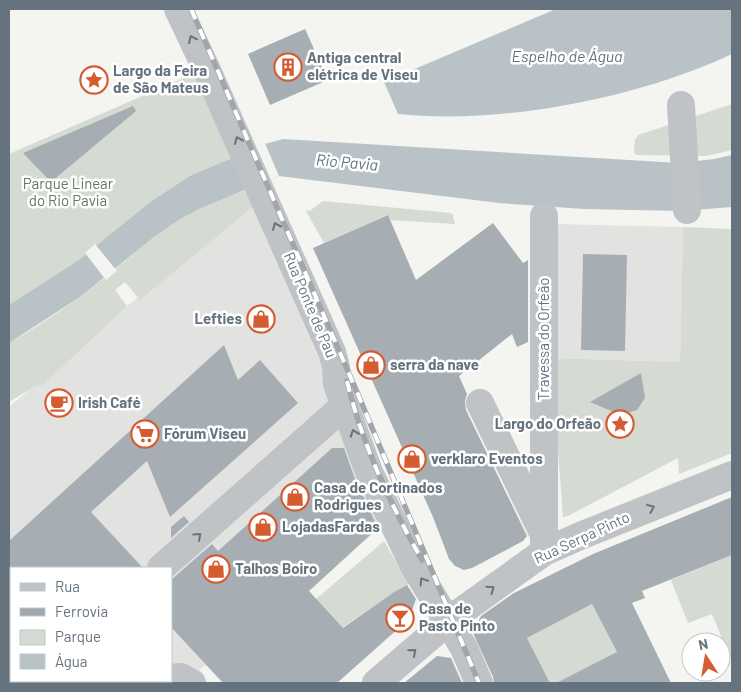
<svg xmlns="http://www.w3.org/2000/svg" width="741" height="692" viewBox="0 0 741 692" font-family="Barlow,sans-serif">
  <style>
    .built { fill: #e2e3e1; fill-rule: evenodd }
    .green { fill: #d5dbd2 }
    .water { fill: #b9c3c7 }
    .pier { fill: #f4f4f1 }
    .building { fill: #a7aeb3 }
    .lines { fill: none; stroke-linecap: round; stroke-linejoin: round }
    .minor { stroke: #bfc3c6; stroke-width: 28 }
    .rail-casing { stroke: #a1a6aa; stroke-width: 5.5 }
    .rail { stroke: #fff; stroke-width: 4; stroke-dasharray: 11; stroke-linecap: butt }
    .oneway { stroke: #65737f }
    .labels { text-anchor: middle; stroke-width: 5; stroke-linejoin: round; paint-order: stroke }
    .poi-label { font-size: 15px; font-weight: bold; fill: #65737f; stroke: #fff; text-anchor: start }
    .park-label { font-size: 15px; fill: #677764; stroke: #fff }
    .street-label { font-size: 15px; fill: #65737f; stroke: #fff }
    .water-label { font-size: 16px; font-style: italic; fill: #61747d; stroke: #fff }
  </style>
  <rect width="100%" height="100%" fill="#f4f4f1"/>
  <!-- built -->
  <path class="built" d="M 248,196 L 276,252 L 382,516 L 184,683 L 9,683 L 9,407 L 185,257 ZM 11,568 L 171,568 L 171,681 L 11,681 Z
    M 554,224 L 683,227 L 680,362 L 551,358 Z"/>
  <!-- green -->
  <path class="green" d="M 195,73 L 232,157 L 80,259 L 9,305 L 9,154 Z
    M 732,104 L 732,150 L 707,156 L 637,155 L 634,153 L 635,140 L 638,135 Z
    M 247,190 L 255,205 L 140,300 L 125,282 L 115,290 L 127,306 L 43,385 L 35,386 L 9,402 L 9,343 C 40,325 70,305 98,283 C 126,262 150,237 180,219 C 201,206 224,198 247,190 Z
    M 323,201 L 451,213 L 453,215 L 455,224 L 390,220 L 387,215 L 324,243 L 306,211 L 311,210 Z
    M 683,227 L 732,229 L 732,453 L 679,474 L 678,458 L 568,516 L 563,517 L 551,358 L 680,362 Z
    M 384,541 L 399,567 L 414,581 L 394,592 L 342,628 L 316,599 Z
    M 732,555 L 732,657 L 721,660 L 721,642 L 714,642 L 721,636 L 712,614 L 688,623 L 671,580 Z
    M 592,604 L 632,681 L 627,683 L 592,683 L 584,669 L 556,683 L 550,683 L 527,638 Z"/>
  <!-- water -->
  <path class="water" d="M 556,9 L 732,9 L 732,54 C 639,98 501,125 398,114 L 384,82 Z
    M 283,139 L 679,163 L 714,159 L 732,155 L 732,207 L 682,211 L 584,209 L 499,203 L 279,176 L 201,208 L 180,219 L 154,237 L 80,297 L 9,343 L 9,305 L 80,259 L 149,203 L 190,176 L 265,144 Z"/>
  <!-- pier -->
  <path class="pier" d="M 264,141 L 279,176 L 267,181 L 231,155 Z
    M 95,244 L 117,271 L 106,280 L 85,253 Z"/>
  <!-- building -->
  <path class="building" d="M 305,29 L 328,80 L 270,105 L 248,54 Z
    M 133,106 L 136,111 L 51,182 L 23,153 Z
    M 388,215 L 416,280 L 493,223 L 523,263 L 528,260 L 528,342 L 517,347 L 512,334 L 459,376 L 467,394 L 465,401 L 466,410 L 527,536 L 523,541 L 472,568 L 464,570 L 455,566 L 449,559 L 433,517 L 313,248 Z
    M 583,254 L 627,255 L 625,351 L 581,350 Z
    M 224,345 L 238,380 L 260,360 L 298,403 L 170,517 L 147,461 L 91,512 L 143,568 L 9,568 L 9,541 Z
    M 641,373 L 645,398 L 637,410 L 623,414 L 616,413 L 590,402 Z
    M 332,448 L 344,448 L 355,479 L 378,528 L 309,591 L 343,628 L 394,592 L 407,585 L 416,599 L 409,619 L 337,683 L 223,683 L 171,627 L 171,580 L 212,544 L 218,551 Z
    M 732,497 L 732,555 L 642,591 L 645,598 L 632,603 L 671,683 L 556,683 L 617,652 L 592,604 L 527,638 L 550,683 L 494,683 L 493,677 L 473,633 L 481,616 L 514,593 L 593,554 Z
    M 184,516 L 189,522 L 171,538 L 171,527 Z
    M 437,656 L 451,658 L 462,683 L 404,683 Z"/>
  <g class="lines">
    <!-- minor -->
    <path class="minor" d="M 178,9 L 206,68 L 332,352 L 336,367 L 337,384 L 369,472 L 414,566 L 464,648 L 479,683
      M 681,105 L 687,210
      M 544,216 L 544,552
      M 480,403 L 541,529
      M 161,568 L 344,406
      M 171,678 L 181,677 L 192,683
      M 33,683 L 36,681
      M 376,683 L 452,618 L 544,552 L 580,536 L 732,475"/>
    <!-- rail casing -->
    <g class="rail-casing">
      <path id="rail" d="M 191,9 L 357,392 L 479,683
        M 347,381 C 362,444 390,504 422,560"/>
    </g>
    <!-- rail -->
    <use href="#rail" class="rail"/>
  </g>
  <!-- one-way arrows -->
  <defs><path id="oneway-chevron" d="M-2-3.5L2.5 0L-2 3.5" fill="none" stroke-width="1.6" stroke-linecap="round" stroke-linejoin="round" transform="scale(1.25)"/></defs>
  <g class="oneway">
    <use href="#oneway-chevron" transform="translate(192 39) rotate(-115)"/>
    <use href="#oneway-chevron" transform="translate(238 140) rotate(-114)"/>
    <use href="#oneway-chevron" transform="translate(276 226) rotate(-114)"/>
    <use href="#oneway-chevron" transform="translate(354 433) rotate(-110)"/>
    <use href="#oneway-chevron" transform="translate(651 508) rotate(-22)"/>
    <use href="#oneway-chevron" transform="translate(198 536) rotate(-42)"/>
    <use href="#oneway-chevron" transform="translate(423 581) rotate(-122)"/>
    <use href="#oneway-chevron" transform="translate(491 589) rotate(-35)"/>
    <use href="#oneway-chevron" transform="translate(413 652) rotate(-40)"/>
  </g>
  <!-- icons -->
  <defs>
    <g id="building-ring" transform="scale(1.4375)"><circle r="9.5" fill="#fff" stroke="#d55b30" stroke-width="1.5"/><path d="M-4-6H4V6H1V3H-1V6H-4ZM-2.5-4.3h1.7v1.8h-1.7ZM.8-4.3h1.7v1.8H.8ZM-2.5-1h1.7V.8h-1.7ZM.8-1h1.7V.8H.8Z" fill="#d55b30"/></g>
    <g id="sight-ring" transform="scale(1.4375)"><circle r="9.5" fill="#fff" stroke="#d55b30" stroke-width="1.5"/><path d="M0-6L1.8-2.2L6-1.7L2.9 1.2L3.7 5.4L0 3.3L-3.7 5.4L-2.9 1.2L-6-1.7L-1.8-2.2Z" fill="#d55b30"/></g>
    <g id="shop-ring" transform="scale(1.4375)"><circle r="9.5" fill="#fff" stroke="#d55b30" stroke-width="1.5"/><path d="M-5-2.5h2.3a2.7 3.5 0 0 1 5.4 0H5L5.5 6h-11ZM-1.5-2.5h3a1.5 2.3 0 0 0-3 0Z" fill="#d55b30"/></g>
    <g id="cafe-ring" transform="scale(1.4375)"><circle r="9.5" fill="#fff" stroke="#d55b30" stroke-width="1.5"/><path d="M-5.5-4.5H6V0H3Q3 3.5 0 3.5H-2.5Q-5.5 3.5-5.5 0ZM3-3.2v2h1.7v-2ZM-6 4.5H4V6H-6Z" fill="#d55b30"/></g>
    <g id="supermarket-ring" transform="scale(1.4375)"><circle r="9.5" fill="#fff" stroke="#d55b30" stroke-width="1.5"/><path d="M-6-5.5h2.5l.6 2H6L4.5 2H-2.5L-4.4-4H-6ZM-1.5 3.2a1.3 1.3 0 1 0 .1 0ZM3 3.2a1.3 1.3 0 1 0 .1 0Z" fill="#d55b30"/></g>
    <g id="bar-ring" transform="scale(1.4375)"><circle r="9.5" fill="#fff" stroke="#d55b30" stroke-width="1.5"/><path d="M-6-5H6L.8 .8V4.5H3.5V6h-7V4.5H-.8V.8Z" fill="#d55b30"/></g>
  </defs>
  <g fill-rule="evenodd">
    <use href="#building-ring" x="288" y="67"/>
    <use href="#sight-ring" x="94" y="80"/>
    <use href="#shop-ring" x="261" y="319"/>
    <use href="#shop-ring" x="371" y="365"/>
    <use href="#cafe-ring" x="59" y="403"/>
    <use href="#sight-ring" x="620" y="424"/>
    <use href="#supermarket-ring" x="145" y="434"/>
    <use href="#shop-ring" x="412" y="459"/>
    <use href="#shop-ring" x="295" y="497"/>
    <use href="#shop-ring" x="263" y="527"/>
    <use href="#shop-ring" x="216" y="569"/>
    <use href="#bar-ring" x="400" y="618"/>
  </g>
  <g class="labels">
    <!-- poi labels -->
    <g class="poi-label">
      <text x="307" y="63">Antiga central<tspan x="307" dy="17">elétrica de Viseu</tspan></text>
      <text x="113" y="76">Largo da Feira<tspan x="113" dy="17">de São Mateus</tspan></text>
      <text x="242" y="324" text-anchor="end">Lefties</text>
      <text x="390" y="370">serra da nave</text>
      <text x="78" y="408">Irish Café</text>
      <text x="601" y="429" text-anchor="end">Largo do Orfeão</text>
      <text x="164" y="439">Fórum Viseu</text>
      <text x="431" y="464">verklaro Eventos</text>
      <text x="314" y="493">Casa de Cortinados<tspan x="314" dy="17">Rodrigues</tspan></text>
      <text x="282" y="532">LojadasFardas</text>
      <text x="235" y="574">Talhos Boiro</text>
      <text x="419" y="614">Casa de<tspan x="419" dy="17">Pasto Pinto</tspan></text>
    </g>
    <!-- park labels -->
    <g class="park-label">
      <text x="68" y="189">Parque Linear<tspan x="68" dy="17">do Rio Pavia</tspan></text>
    </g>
    <!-- street labels -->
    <g class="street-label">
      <text transform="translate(310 305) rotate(67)" y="5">Rua Ponte de Pau</text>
      <text transform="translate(544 339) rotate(-90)" y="5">Travessa do Orfeão</text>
      <text transform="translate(582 538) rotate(-25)" y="5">Rua Serpa Pinto</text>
    </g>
    <!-- water labels -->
    <g class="water-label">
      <text x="567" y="62">Espelho de Água</text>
      <text transform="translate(347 162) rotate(5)" y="6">Rio Pavia</text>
    </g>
  </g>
  <!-- border -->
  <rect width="741" height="692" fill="none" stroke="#65737f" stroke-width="20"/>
  <!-- legend -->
  <rect x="10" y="567" width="162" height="115" fill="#ffffff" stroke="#c1c7cc"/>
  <rect x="20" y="583" width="25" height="8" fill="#bfc3c6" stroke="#c1c7cc"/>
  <text x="55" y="592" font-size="15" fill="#65737f">Rua</text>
  <rect x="20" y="608" width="25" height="8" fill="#a1a6aa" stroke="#c1c7cc"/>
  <text x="55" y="617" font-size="15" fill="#65737f">Ferrovia</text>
  <rect x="20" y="630" width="25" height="15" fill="#d5dbd2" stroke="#c1c7cc"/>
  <text x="55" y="642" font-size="15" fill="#65737f">Parque</text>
  <rect x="20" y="654" width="25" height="15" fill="#b9c3c7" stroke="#c1c7cc"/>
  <text x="55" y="667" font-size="15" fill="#65737f">Água</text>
  <!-- north arrow -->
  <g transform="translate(706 657) rotate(348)"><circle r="24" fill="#ffffff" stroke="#c1c7cc"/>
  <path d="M0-4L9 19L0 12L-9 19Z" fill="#d55b30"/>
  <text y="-8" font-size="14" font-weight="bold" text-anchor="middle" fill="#65737f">N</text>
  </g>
</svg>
